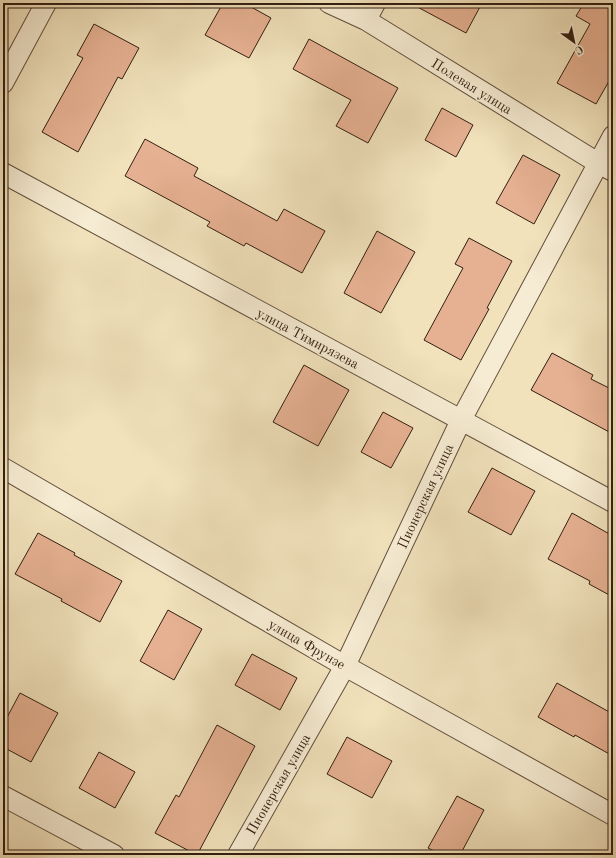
<svg xmlns="http://www.w3.org/2000/svg" width="616" height="858" viewBox="0 0 616 858" font-family="'Old Standard TT',serif">
  <style>
    .building { fill: #e6b192; stroke: #331e11 }
    .lines { fill: none; stroke-linecap: round; stroke-linejoin: round }
    .street-casing { stroke: #624f3c; stroke-width: 22 }
    .street { stroke: #f6ecd3; stroke-width: 20 }
    .labels { text-anchor: middle; stroke-width: 3.5; stroke-linejoin: round; paint-order: stroke }
    .street-label { font-size: 14px; fill: #331e11; stroke: #f6ecd3 }
  </style>
  <rect width="100%" height="100%" fill="#f1e2bc"/>
  <filter id="stains"><feTurbulence type="fractalNoise" baseFrequency=".005" numOctaves="4"/><feColorMatrix values="0 0 0 0 .2 0 0 0 0 .09 0 0 0 0 .02 0 0 0 .5 -.17"/></filter>
  <radialGradient id="worn" r=".72"><stop offset=".6" stop-color="#630" stop-opacity="0"/><stop offset="1" stop-color="#630" stop-opacity=".3"/></radialGradient>
  <!-- building -->
  <path class="building" d="M 223,3 L 244,3 L 271,18 L 249,58 L 205,35 Z
    M 410,3 L 482,3 L 466,33 Z
    M 584,3 L 613,3 L 613,74 L 596,104 L 557,83 L 590,24 L 576,16 Z
    M 94,24 L 139,48 L 122,79 L 118,77 L 78,152 L 42,132 L 83,58 L 77,55 Z
    M 309,39 L 398,88 L 368,143 L 336,126 L 351,100 L 293,69 Z
    M 442,108 L 473,125 L 456,157 L 425,140 Z
    M 145,139 L 198,168 L 194,176 L 277,221 L 284,209 L 325,231 L 302,273 L 246,243 L 244,246 L 207,226 L 210,222 L 125,176 Z
    M 523,155 L 560,175 L 534,224 L 496,203 Z
    M 377,231 L 415,252 L 381,313 L 344,293 Z
    M 469,238 L 512,261 L 487,308 L 489,309 L 461,360 L 424,340 L 463,268 L 455,264 Z
    M 552,353 L 593,375 L 591,379 L 613,390 L 613,434 L 531,390 Z
    M 304,365 L 349,390 L 318,446 L 273,422 Z
    M 383,412 L 413,428 L 391,468 L 361,452 Z
    M 492,468 L 535,491 L 511,535 L 468,512 Z
    M 572,513 L 613,536 L 613,597 L 589,584 L 590,581 L 548,559 Z
    M 38,533 L 75,553 L 74,555 L 122,581 L 100,622 L 61,601 L 62,599 L 15,574 Z
    M 168,610 L 202,629 L 174,680 L 140,661 Z
    M 252,654 L 297,678 L 280,710 L 235,685 Z
    M 557,683 L 613,714 L 613,756 L 575,735 L 574,737 L 538,717 Z
    M 20,693 L 58,713 L 31,762 L 3,747 L 3,725 Z
    M 217,725 L 255,746 L 197,855 L 155,833 L 176,795 L 179,797 Z
    M 347,737 L 392,761 L 372,798 L 327,774 Z
    M 99,752 L 135,772 L 115,808 L 79,788 Z
    M 457,796 L 484,810 L 460,855 L 442,855 L 428,848 Z"/>
  <g class="lines">
    <!-- street casing -->
    <g class="street-casing">
      <path id="street" d="M 329,3 L 366,20 L 598,163 L 613,171
        M 366,20 L 375,3
        M 3,83 L 46,3
        M 3,173 L 613,502
        M 3,468 L 345,666 L 613,815
        M 3,796 L 114,855
        M 238,855 L 345,666 L 461,420 L 613,136"/>
    </g>
    <!-- street -->
    <use href="#street" class="street"/>
  </g>
  <g class="labels">
    <!-- street labels -->
    <g class="street-label">
      <text transform="translate(472 86) rotate(32)" y="5">Полевая улица</text>
      <text transform="translate(308 338) rotate(28)" y="5">улица Тимирязева</text>
      <text transform="translate(425 496) rotate(-65)" y="5">Пионерская улица</text>
      <text transform="translate(307 644) rotate(30)" y="5">улица Фрунзе</text>
      <text transform="translate(278 784) rotate(-60)" y="5">Пионерская улица</text>
    </g>
  </g>
  <!-- margin -->
  <rect width="616" height="858" fill="none" stroke="#f1e2bc" stroke-width="16"/>
  <rect x="4" y="4" width="608" height="850" fill="none" stroke="#331e11" stroke-width="2"/>
  <rect x="8" y="8" width="600" height="842" fill="none" stroke="#331e11"/>
  <!-- north arrow -->
  <g transform="translate(574 42) rotate(147)" stroke="#f6ecd3" stroke-width="3" paint-order="stroke">
  <path d="M0-3L7 15L0 10L-7 15Z" fill="#331e11"/>
  <text y="-6" font-size="11" font-weight="bold" text-anchor="middle" fill="#331e11">С</text>
  </g>
  <rect width="100%" height="100%" filter="url(#stains)"/>
  <rect width="100%" height="100%" fill="url(#worn)"/>
</svg>
